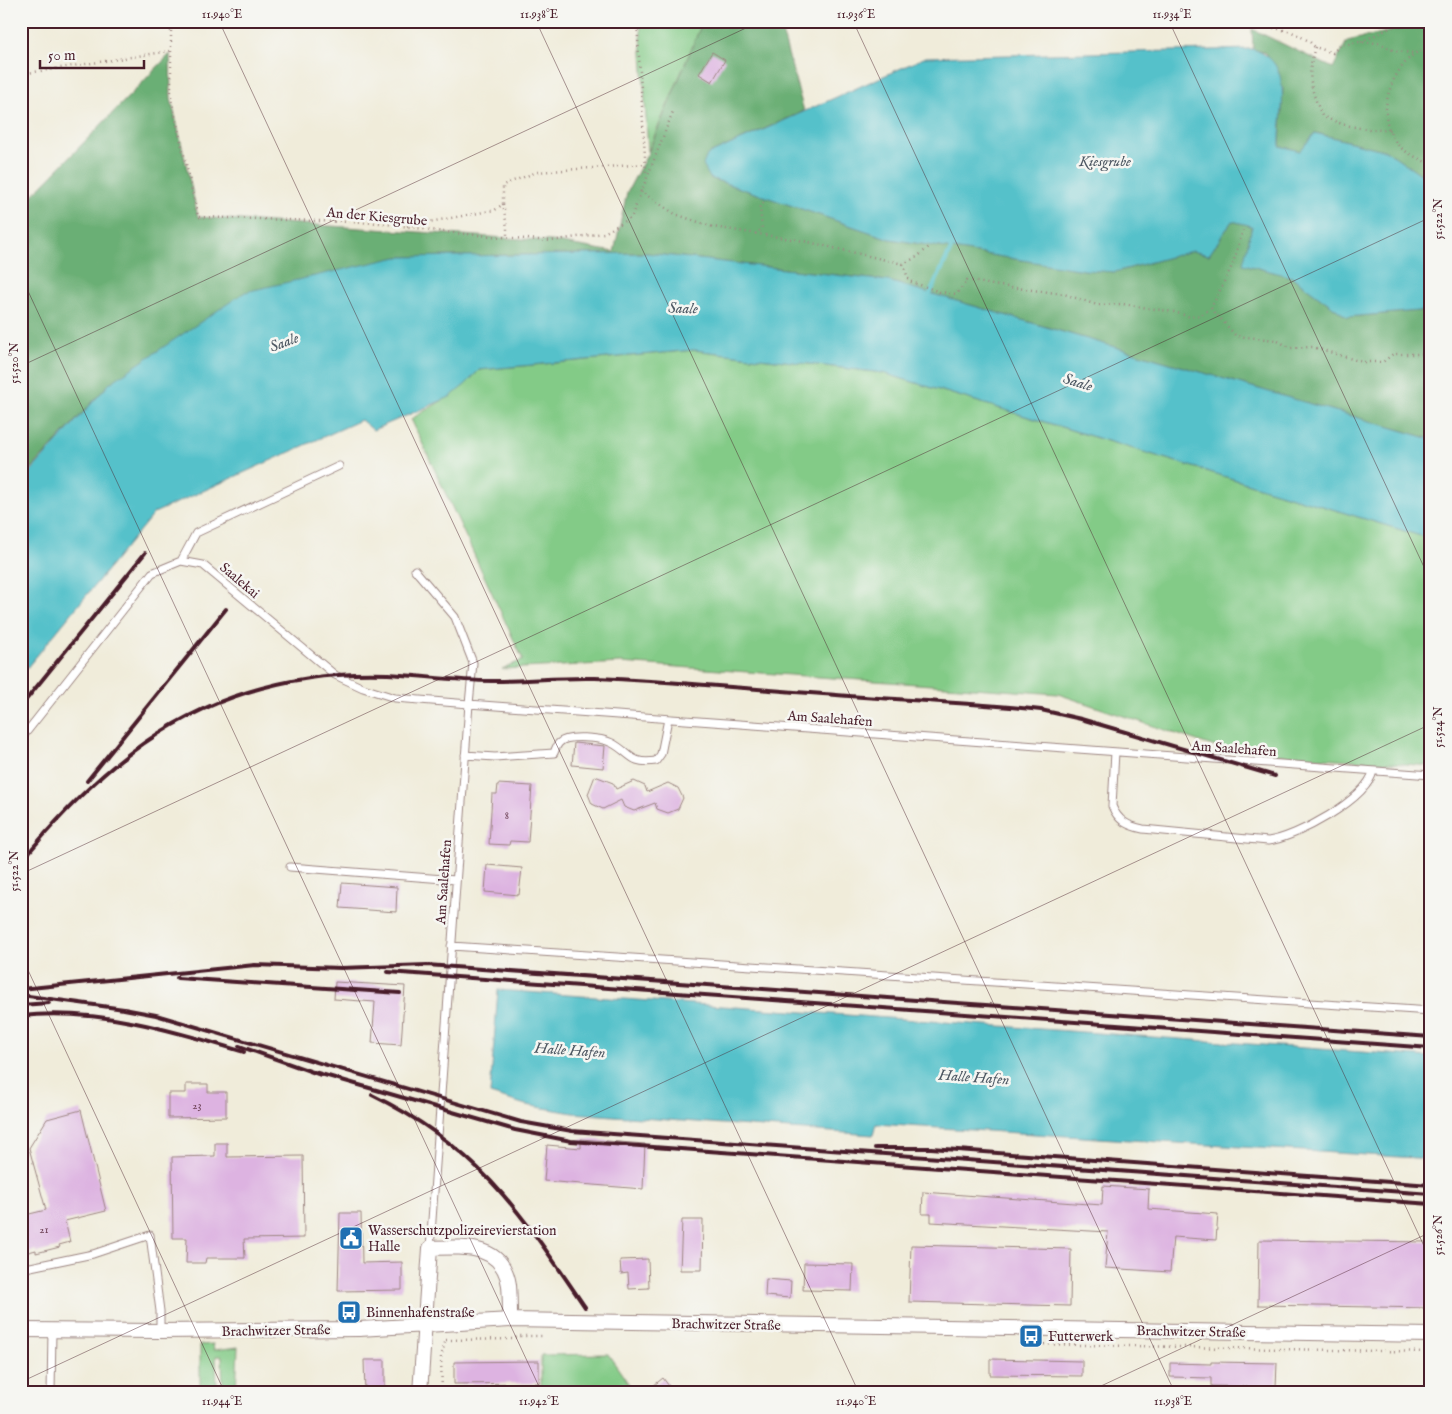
<svg xmlns="http://www.w3.org/2000/svg" width="1452" height="1414" viewBox="0 0 1452 1414" font-family="'IM FELL English',serif">
  <style>
    .green { fill: #83cb87; stroke: #667559 }
    .forest { fill: #6aaf74; stroke: #5a6750 }
    .water { fill: #54c1ca; stroke: #4f707a }
    .lines { fill: none; stroke-linecap: round; stroke-linejoin: round }
    .stream { stroke: #54c1ca; stroke-width: 4.5 }
    .building { fill: #ddb3e1 }
    .service-casing { stroke: #9d8682; stroke-width: 9 }
    .minor-casing { stroke: #9d8682; stroke-width: 16 }
    .path { stroke: #9d8682; stroke-width: 2.5; stroke-dasharray: 1 4; stroke-linecap: butt }
    .service { stroke: #fff; stroke-width: 7 }
    .minor { stroke: #fff; stroke-width: 14 }
    .rail { stroke: #4a1f2b; stroke-width: 4 }
    .ticks { fill: none; stroke: #4a1f2b; stroke-width: 1; stroke-opacity: 0.45 }
    .labels { text-anchor: middle; stroke-width: 5; stroke-linejoin: round; paint-order: stroke }
    .number-label { font-size: 11px; fill: #6f4458 }
    .street-label { font-size: 14px; fill: #4a1f2b; stroke: #f6f6f2 }
    .poi-label { font-size: 14px; fill: #4a1f2b; stroke: #f6f6f2; text-anchor: start }
    .water-label { font-size: 15px; font-style: italic; fill: #4e5863; stroke: #f6f6f2 }
    .neatline { fill: none; stroke: #4a1f2b; stroke-width: 2 }
    .ticks-label { font-size: 12px; text-anchor: middle; fill: #4a1f2b }
  </style>
  <rect width="100%" height="100%" fill="#f6f6f2"/>
  <filter id="ink" filterUnits="userSpaceOnUse"><feTurbulence type="fractalNoise" baseFrequency=".02" numOctaves="2"/><feDisplacementMap in="SourceGraphic" scale="10" xChannelSelector="R" yChannelSelector="G"/><feConvolveMatrix kernelMatrix="1 2 1 2 8 2 1 2 1" color-interpolation-filters="sRGB"/></filter>
  <filter id="wash" filterUnits="userSpaceOnUse"><feTurbulence type="fractalNoise" baseFrequency=".0096" numOctaves="4" result="noise"/><feDisplacementMap in="SourceGraphic" scale="20" xChannelSelector="R" yChannelSelector="G"/><feGaussianBlur stdDeviation="1.12" result="paint"/><feColorMatrix in="noise" values="0 0 0 0 0 0 0 0 0 0 0 0 0 0 0 0 0 1.4 0 .05"/><feComposite in="paint" operator="in"/></filter>
  <g filter="url(#wash)">
    <rect width="100%" height="100%" fill="#f0ecda"/>
    <!-- green -->
    <path class="green" d="M 640,21 L 703,21 L 648,151 Z
      M 694,350 L 883,373 L 1431,539 L 1431,766 L 1227,751 L 1058,694 L 621,663 L 502,669 L 523,660 L 411,419 C 436,404 460,392 479,370 Z
      M 213,1344 L 214,1350 L 238,1347 L 236,1393 L 223,1393 L 222,1356 L 216,1356 L 217,1393 L 200,1393 L 200,1345 Z
      M 608,1354 L 635,1393 L 541,1393 L 541,1355 Z"/>
    <!-- forest -->
    <path class="forest" d="M 703,21 L 779,21 L 804,111 L 707,155 L 710,178 L 890,239 L 1085,270 L 1115,272 L 1192,251 L 1209,255 L 1232,221 L 1252,226 L 1244,264 L 1292,277 L 1347,317 L 1431,310 L 1431,439 L 888,281 L 647,253 L 397,257 L 110,383 L 21,480 L 21,207 L 170,54 L 171,98 L 198,217 L 551,241 L 614,252 L 627,192 L 648,153 Z
      M 1431,22 L 1431,181 L 1387,151 L 1316,133 L 1300,151 L 1280,146 L 1283,89 L 1266,53 L 1253,49 L 1252,29 L 1333,68 L 1347,41 Z"/>
    <!-- water -->
    <path class="water" d="M 1253,49 C 1296,63 1279,111 1280,146 L 1300,151 L 1315,133 L 1387,151 L 1431,181 L 1431,310 L 1347,317 L 1292,277 L 1243,264 L 1252,226 L 1232,221 L 1209,255 L 1192,251 L 1115,272 L 1084,270 L 890,239 L 710,178 L 703,165 L 707,155 L 926,57 Z
      M 647,253 L 888,281 L 1431,439 L 1431,539 L 883,373 L 694,350 L 479,370 L 466,384 L 450,397 L 373,430 L 361,420 L 154,513 L 21,675 L 21,482 L 110,383 L 245,292 L 397,257 Z
      M 498,990 L 1431,1057 L 1431,1159 L 876,1124 L 873,1135 L 573,1113 L 526,1105 L 490,1094 Z"/>
    <g class="lines">
      <!-- stream -->
      <path class="stream" d="M 928,298 L 951,249"/>
    </g>
    <g id="blocks">
      <!-- building -->
      <path class="building" d="M 712,52 L 725,60 L 712,82 L 699,74 Z
        M 574,743 L 605,746 L 603,768 L 572,765 Z
        M 595,776 L 613,783 L 616,789 L 634,781 L 645,786 L 647,792 L 668,783 L 678,788 L 683,798 L 678,809 L 668,813 L 657,809 L 655,803 L 634,811 L 624,807 L 621,800 L 603,809 L 592,804 L 588,794 Z
        M 498,784 L 532,786 L 528,842 L 510,841 L 509,845 L 489,844 L 492,794 L 497,794 Z
        M 487,865 L 522,868 L 519,895 L 485,892 Z
        M 342,883 L 397,887 L 396,912 L 340,908 Z
        M 335,982 L 405,986 L 401,1045 L 372,1043 L 375,1002 L 334,999 Z
        M 186,1084 L 208,1084 L 208,1092 L 226,1092 L 226,1117 L 168,1118 L 168,1093 L 186,1093 Z
        M 81,1110 L 106,1211 L 65,1221 L 70,1242 L 59,1245 L 60,1247 L 36,1253 L 36,1250 L 21,1254 L 21,1216 L 46,1210 L 29,1148 L 47,1119 Z
        M 581,1139 L 645,1144 L 643,1189 L 544,1181 L 547,1145 L 581,1148 Z
        M 215,1143 L 227,1143 L 227,1157 L 303,1156 L 304,1238 L 244,1239 L 245,1258 L 206,1258 L 205,1263 L 186,1263 L 187,1238 L 173,1238 L 172,1157 L 215,1156 Z
        M 1103,1186 L 1149,1189 L 1148,1209 L 1218,1214 L 1216,1240 L 1173,1237 L 1170,1272 L 1105,1268 L 1108,1232 L 931,1222 L 931,1214 L 922,1214 L 923,1192 L 1102,1205 Z
        M 340,1213 L 361,1213 L 362,1263 L 402,1262 L 402,1290 L 338,1291 Z
        M 682,1220 L 703,1220 L 702,1270 L 680,1270 Z
        M 1259,1240 L 1431,1242 L 1431,1308 L 1258,1305 Z
        M 911,1245 L 1071,1249 L 1070,1306 L 909,1302 Z
        M 648,1259 L 649,1288 L 629,1289 L 628,1273 L 621,1274 L 620,1260 Z
        M 804,1263 L 853,1264 L 852,1291 L 803,1290 Z
        M 766,1279 L 791,1281 L 790,1298 L 765,1296 Z
        M 990,1359 L 1082,1361 L 1082,1376 L 990,1375 Z
        M 364,1360 L 385,1360 L 385,1393 L 365,1393 Z
        M 539,1361 L 539,1383 L 454,1384 L 454,1362 Z
        M 1211,1362 L 1277,1363 L 1276,1387 L 1211,1386 L 1211,1378 L 1170,1377 L 1170,1363 L 1211,1364 Z
        M 663,1378 L 674,1393 L 658,1393 L 653,1386 Z"/>
    </g>
  </g>
  <g filter="url(#ink)">
    <use href="#blocks" fill-opacity="0" stroke="#9d8682" stroke-width="1"/>
    <g class="lines">
      <!-- service casing -->
      <g class="service-casing">
        <path id="service" d="M 181,561 L 196,533 L 339,466
          M 21,739 L 152,573 L 181,561 L 203,565 L 335,675 L 363,688 L 395,698 L 469,704 L 473,663 L 455,617 L 415,570
          M 1115,752 L 1112,806 C 1118,821 1128,826 1143,829 L 1268,841 C 1295,838 1368,799 1373,771
          M 465,755 L 495,757 L 554,753 C 555,750 557,745 559,743 C 567,734 602,738 612,743 C 631,753 630,765 656,761 L 661,754 L 668,719
          M 290,867 L 456,880
          M 451,946 L 1431,1011
          M 430,1248 L 469,704 L 1431,775
          M 21,1269 L 93,1254 L 150,1235 L 160,1311 L 160,1331
          M 51,1393 L 52,1331"/>
      </g>
      <!-- minor casing -->
      <g class="minor-casing">
        <path id="minor" d="M 21,1330 L 160,1331 L 359,1329 L 510,1320 L 1431,1335
          M 420,1393 L 430,1248 C 462,1247 503,1243 509,1285 C 510,1297 510,1309 510,1320"/>
      </g>
      <!-- path -->
      <path class="path" d="M 171,21 L 171,98 L 198,217 L 379,223 L 453,233 L 551,241 L 604,233 L 631,218 L 674,109
        M 637,21 L 646,174
        M 1244,21 L 1292,32 L 1309,41 L 1315,47 L 1333,53 L 1340,45 L 1360,42 L 1379,43 L 1395,51 L 1413,53
        M 1361,42 L 1404,21
        M 1315,47 C 1306,77 1311,89 1322,116 C 1345,127 1365,130 1390,130
        M 1431,49 C 1425,50 1417,51 1413,55 C 1388,76 1375,118 1398,145 C 1405,153 1421,159 1431,165
        M 21,74 L 170,51
        M 640,191 L 675,214 L 713,227 L 804,241 L 903,264 L 917,257 L 929,247
        M 503,204 L 507,227 L 507,238
        M 407,226 L 495,210 L 503,204 L 503,185 L 537,172 L 646,164
        M 755,234 L 762,229 L 760,207 L 764,202
        M 903,264 L 909,281 L 940,292 L 957,294 L 967,280 L 993,285 L 1064,294 L 1097,305 L 1123,304 L 1174,312 L 1190,317 L 1201,315 L 1211,308 L 1233,264 L 1243,230
        M 1211,308 L 1236,336 L 1276,340 L 1291,348 L 1313,347 L 1362,362 L 1383,362 L 1393,354 L 1431,354
        M 446,1340 L 513,1339 L 519,1336 L 543,1336
        M 1034,1344 L 1431,1352
        M 442,1393 L 441,1357 L 446,1339"/>
      <!-- service -->
      <use href="#service" class="service"/>
      <!-- minor -->
      <use href="#minor" class="minor"/>
      <!-- rail -->
      <path class="rail" d="M 21,706 L 145,553
        M 87,781 L 226,609
        M 21,862 C 79,791 145,728 233,697 C 283,679 336,672 388,674 C 423,676 457,681 492,681 C 526,681 561,677 595,678 C 671,681 747,689 823,694 C 896,700 969,702 1041,710 L 1081,719 L 1275,776
        M 388,972 L 1431,1048
        M 177,978 L 400,993
        M 21,989 L 255,965 L 341,968 L 427,965 L 1431,1037
        M 21,995 L 124,1009 L 156,1015 L 521,1122 L 572,1131 L 1431,1194
        M 21,1005 L 49,1003
        M 21,1016 C 99,1008 171,1030 244,1052
        M 239,1046 L 321,1075
        M 314,1072 L 515,1130 L 571,1141 L 1431,1204
        M 372,1095 C 479,1147 521,1213 585,1307
        M 875,1148 L 931,1148 L 1431,1185"/>
    </g>
  </g>
  <!-- ticks -->
  <path class="ticks" d="M 219,21 L 859,1393M 536,21 L 1175,1393M 853,21 L 1431,1261M 1169,21 L 1431,582M 21,276 L 542,1393M 21,366 L 761,21M 21,874 L 1431,217M 21,955 L 225,1393M 21,1382 L 1431,724M 1086,1393 L 1431,1232"/>
  <!-- icons -->
  <defs>
    <g id="civic-square" transform="scale(1.25)"><rect x="-9" y="-9" width="18" height="18" rx="4" fill="#1f6fb2" stroke="#f6f6f2"/><path d="M-.6-6.5H3V-4.5H.6V-3L4-1V1h2V6H-6V1h2V-1L-.6-3ZM-1.2 2.5V6h2.4V2.5Z" fill="#fff"/></g>
    <g id="bus-square" transform="scale(1.25)"><rect x="-9" y="-9" width="18" height="18" rx="4" fill="#1f6fb2" stroke="#f6f6f2"/><path d="M-5-6H5V4H4V6H2V4H-2V6H-4V4H-5ZM-3.5-4V0h7V-4ZM-3.5 1.2v1.5H-2V1.2ZM2 1.2v1.5H3.5V1.2Z" fill="#fff"/></g>
  </defs>
  <g fill-rule="evenodd">
    <use href="#civic-square" x="351" y="1238"/>
    <use href="#bus-square" x="349" y="1312"/>
    <use href="#bus-square" x="1031" y="1336"/>
  </g>
  <g class="labels">
    <!-- number labels -->
    <g class="number-label">
      <text x="507" y="819">8</text>
      <text x="197" y="1109">23</text>
      <text x="44" y="1233">21</text>
    </g>
    <!-- street labels -->
    <g class="street-label">
      <text transform="translate(377 216) rotate(5)" y="5">An der Kiesgrube</text>
      <text transform="translate(240 580) rotate(40)" y="5">Saalekai</text>
      <text transform="translate(830 718) rotate(4)" y="5">Am Saalehafen</text>
      <text transform="translate(1234 748) rotate(4)" y="5">Am Saalehafen</text>
      <text transform="translate(443 882) rotate(-86)" y="5">Am Saalehafen</text>
      <text transform="translate(726 1324) rotate(1)" y="5">Brachwitzer Straße</text>
      <text transform="translate(276 1330) rotate(-1)" y="5">Brachwitzer Straße</text>
      <text transform="translate(1191 1331) rotate(1)" y="5">Brachwitzer Straße</text>
    </g>
    <!-- poi labels -->
    <g class="poi-label">
      <text x="368" y="1235">Wasserschutzpolizeirevierstation<tspan x="368" dy="16">Halle</tspan></text>
      <text x="366" y="1317">Binnenhafenstraße</text>
      <text x="1048" y="1341">Futterwerk</text>
    </g>
    <!-- water labels -->
    <g class="water-label">
      <text x="1105" y="166">Kiesgrube</text>
      <text transform="translate(683 308) rotate(2)" y="5">Saale</text>
      <text transform="translate(284 342) rotate(-21)" y="5">Saale</text>
      <text transform="translate(1078 382) rotate(17)" y="5">Saale</text>
      <text transform="translate(570 1050) rotate(4)" y="5">Halle Hafen</text>
      <text transform="translate(974 1077) rotate(4)" y="5">Halle Hafen</text>
    </g>
  </g>
  <!-- margin -->
  <rect width="1452" height="1414" fill="none" stroke="#f6f6f2" stroke-width="55"/>
  <!-- scale -->
  <path d="M40 60v8h104v-8" fill="none" stroke="#4a1f2b" stroke-width="2.5"/>
  <text x="48" y="60" font-size="15" fill="#4a1f2b" stroke="#f6f6f2" stroke-width="4" paint-order="stroke">50 m</text>
  <rect x="28" y="28" width="1396" height="1358" class="neatline"/>
  <g class="ticks-label">
    <text x="222" y="18">11.940°E</text>
    <text x="539" y="18">11.938°E</text>
    <text x="856" y="18">11.936°E</text>
    <text x="1172" y="18">11.934°E</text>
    <text transform="translate(1438 219) rotate(-90)" y="4">51.522°N</text>
    <text transform="translate(14 363) rotate(-90)" y="4">51.520°N</text>
    <text transform="translate(1438 727) rotate(-90)" y="4">51.524°N</text>
    <text transform="translate(14 871) rotate(-90)" y="4">51.522°N</text>
    <text transform="translate(1438 1235) rotate(-90)" y="4">51.526°N</text>
    <text x="222" y="1405">11.944°E</text>
    <text x="539" y="1405">11.942°E</text>
    <text x="856" y="1405">11.940°E</text>
    <text x="1173" y="1405">11.938°E</text>
  </g>
</svg>
